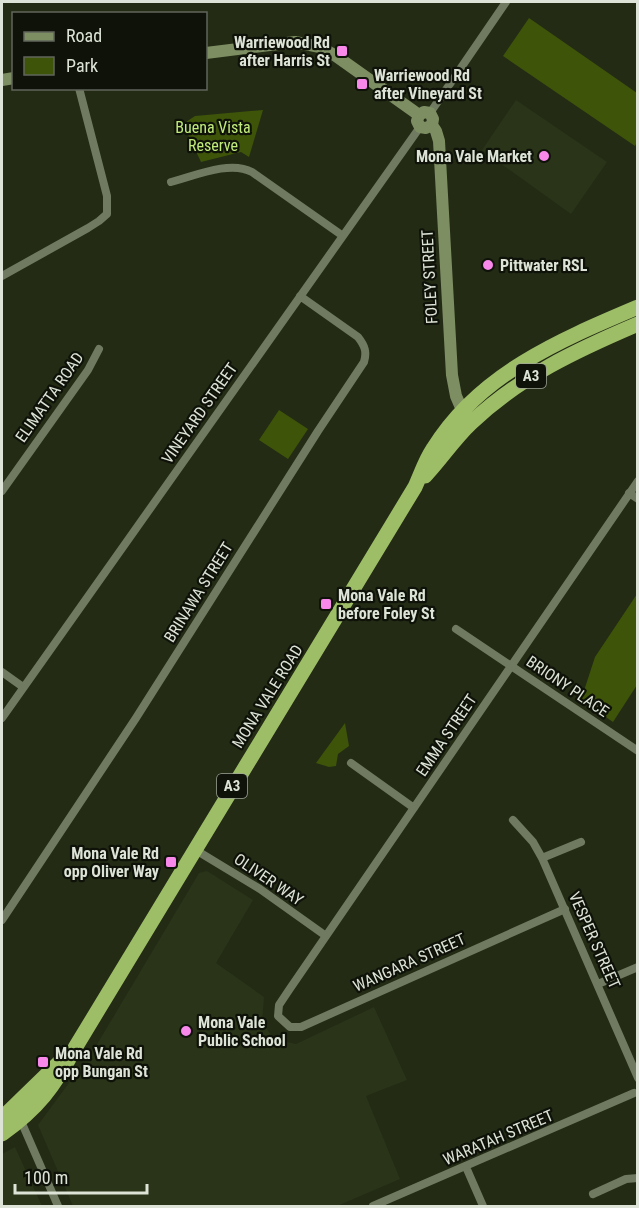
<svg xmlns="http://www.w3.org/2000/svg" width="639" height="1208" viewBox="0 0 639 1208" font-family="'Roboto Condensed',sans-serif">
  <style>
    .built { fill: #2a3418 }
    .green { fill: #3e5409 }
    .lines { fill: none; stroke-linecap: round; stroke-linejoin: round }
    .street { stroke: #707a61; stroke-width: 8 }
    .secondary { stroke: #7e8e63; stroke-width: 12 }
    .highway { stroke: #9dbe67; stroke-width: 15 }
    .poi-dot { fill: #f888ea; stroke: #0e1209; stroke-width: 2 }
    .labels { text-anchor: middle; stroke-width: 4.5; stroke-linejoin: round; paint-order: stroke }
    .shield { fill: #0e1209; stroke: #9fa498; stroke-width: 1.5 }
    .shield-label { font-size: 15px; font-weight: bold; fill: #dde3d6 }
    .poi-label { font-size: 16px; font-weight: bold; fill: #dde3d6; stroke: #0e1209; text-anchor: start }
    .park-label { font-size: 16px; fill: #c1eb7a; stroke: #0e1209 }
    .street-label { font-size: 16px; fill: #dde3d6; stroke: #0e1209 }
  </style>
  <rect width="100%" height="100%" fill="#232b15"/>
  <!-- built -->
  <path class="built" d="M 516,100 L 607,162 L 571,214 L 482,150 Z
    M 207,871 L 253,900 L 216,963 L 264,997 L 262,1022 L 274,1039 L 296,1044 L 374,1007 L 407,1080 L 366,1096 L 400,1179 L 337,1206 L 73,1206 L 38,1125 L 96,1046 L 199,873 Z
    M 15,1147 L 42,1206 L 2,1206 L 2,1154 Z"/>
  <!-- green -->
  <path class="green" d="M 529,18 L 637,93 L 637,142 L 635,146 L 503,56 Z
    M 263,110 L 249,157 L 241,152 L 201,162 L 183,124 L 195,116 Z
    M 279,410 L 308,429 L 288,459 L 259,440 Z
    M 637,594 L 637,685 L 613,722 L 581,700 L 595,657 Z
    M 345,723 L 349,746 L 338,754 L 336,766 L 329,767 L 316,763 Z"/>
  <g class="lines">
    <!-- street -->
    <path class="street" d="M 430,113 L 506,2
      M 171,182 C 194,176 230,160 252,172 L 343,236
      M 2,276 L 88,228 L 99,221 L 107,214 L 107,196 L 79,88
      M 2,491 L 88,370 L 99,349
      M 629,493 L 638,499
      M 456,629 L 638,751
      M 2,672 L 23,687
      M 2,718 L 420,127
      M 351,763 L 414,808
      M 513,820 L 533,842 L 542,858 L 638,1078
      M 194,849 L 260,889 L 326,936
      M 542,858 L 581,842
      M 565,909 L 301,1027 L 290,1027 L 278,1016 L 279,1005 L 289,990 L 638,481
      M 2,920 L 136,718 L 318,431 L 364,362 C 367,352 365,346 358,337 L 300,296
      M 598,984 L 638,967
      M 21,1121 L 58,1206
      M 466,1167 L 483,1206
      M 593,1194 L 626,1179 L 638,1178
      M 373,1206 L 634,1093"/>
    <!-- secondary -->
    <path class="secondary" d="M 206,53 L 295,42 L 320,47 L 336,56 L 419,115
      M 2,80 L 14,78
      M 419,115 L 417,121 L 420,127 L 426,128 L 432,125
      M 419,115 L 424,112 L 430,113 L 433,119 L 432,125
      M 432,125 L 436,131 L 439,141 L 452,375 L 456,396 L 466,419"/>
    <!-- highway -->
    <path class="highway" d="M 425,476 C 441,459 454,439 471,423 C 519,377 577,350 638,324
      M 2,1118 L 66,1056
      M 2,1134 C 38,1108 54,1087 75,1048 L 415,487 C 421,474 425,461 433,449 C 479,374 560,340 638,307"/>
  </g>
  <!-- markers -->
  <g class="poi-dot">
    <rect x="336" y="45" width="12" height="12" rx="3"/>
    <rect x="356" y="78" width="12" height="12" rx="3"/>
    <circle cx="544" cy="156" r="6"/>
    <circle cx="488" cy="265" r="6"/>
    <rect x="320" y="598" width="12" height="12" rx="3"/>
    <rect x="165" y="856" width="12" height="12" rx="3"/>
    <circle cx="186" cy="1031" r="6"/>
    <rect x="37" y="1056" width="12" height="12" rx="3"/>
  </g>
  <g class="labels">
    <!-- shield labels -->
    <g class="shield">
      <rect x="516" y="364" width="30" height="24" rx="4.5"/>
      <rect x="217" y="774" width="30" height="24" rx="4.5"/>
    </g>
    <g class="shield-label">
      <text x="531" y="381">A3</text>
      <text x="232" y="791">A3</text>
    </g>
    <!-- poi labels -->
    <g class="poi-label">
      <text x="330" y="48" text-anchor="end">Warriewood Rd<tspan x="330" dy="18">after Harris St</tspan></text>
      <text x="374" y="81">Warriewood Rd<tspan x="374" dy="18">after Vineyard St</tspan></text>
      <text x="532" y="162" text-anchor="end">Mona Vale Market</text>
      <text x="500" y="271">Pittwater RSL</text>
      <text x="338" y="601">Mona Vale Rd<tspan x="338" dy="18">before Foley St</tspan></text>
      <text x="159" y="859" text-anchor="end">Mona Vale Rd<tspan x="159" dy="18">opp Oliver Way</tspan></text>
      <text x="198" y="1028">Mona Vale<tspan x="198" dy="18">Public School</tspan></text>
      <text x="55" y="1059">Mona Vale Rd<tspan x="55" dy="18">opp Bungan St</tspan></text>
    </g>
    <!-- park labels -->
    <g class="park-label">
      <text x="213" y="133">Buena Vista<tspan x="213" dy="18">Reserve</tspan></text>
    </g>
    <!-- street labels -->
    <g class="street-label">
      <text transform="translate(429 277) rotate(-93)" y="6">FOLEY STREET</text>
      <text transform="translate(49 397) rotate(-55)" y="6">ELIMATTA ROAD</text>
      <text transform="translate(199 413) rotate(-55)" y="6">VINEYARD STREET</text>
      <text transform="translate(198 592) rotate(-58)" y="6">BRINAWA STREET</text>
      <text transform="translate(568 686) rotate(34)" y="6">BRIONY PLACE</text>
      <text transform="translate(267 696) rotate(-58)" y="6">MONA VALE ROAD</text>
      <text transform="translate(446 735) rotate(-56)" y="6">EMMA STREET</text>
      <text transform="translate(269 879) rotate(34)" y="6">OLIVER WAY</text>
      <text transform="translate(595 940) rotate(66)" y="6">VESPER STREET</text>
      <text transform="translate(409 962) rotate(-24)" y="6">WANGARA STREET</text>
      <text transform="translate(498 1137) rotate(-23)" y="6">WARATAH STREET</text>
    </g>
  </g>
  <!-- border -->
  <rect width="639" height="1208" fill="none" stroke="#dde3d6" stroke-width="6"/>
  <!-- legend -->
  <rect x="12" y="12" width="195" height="78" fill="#0e1209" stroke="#61665b" stroke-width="1.5"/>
  <rect x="24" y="32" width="30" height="9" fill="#7e8e63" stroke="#61665b" stroke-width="1.5"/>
  <text x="66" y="42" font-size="18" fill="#dde3d6">Road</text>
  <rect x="24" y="57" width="30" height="18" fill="#3e5409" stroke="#61665b" stroke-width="1.5"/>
  <text x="66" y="72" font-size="18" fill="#dde3d6">Park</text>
  <!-- scale -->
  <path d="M15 1184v9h132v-9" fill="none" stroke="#dde3d6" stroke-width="3"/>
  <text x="24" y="1184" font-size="18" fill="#dde3d6" stroke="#0e1209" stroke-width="4.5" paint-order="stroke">100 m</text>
</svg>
